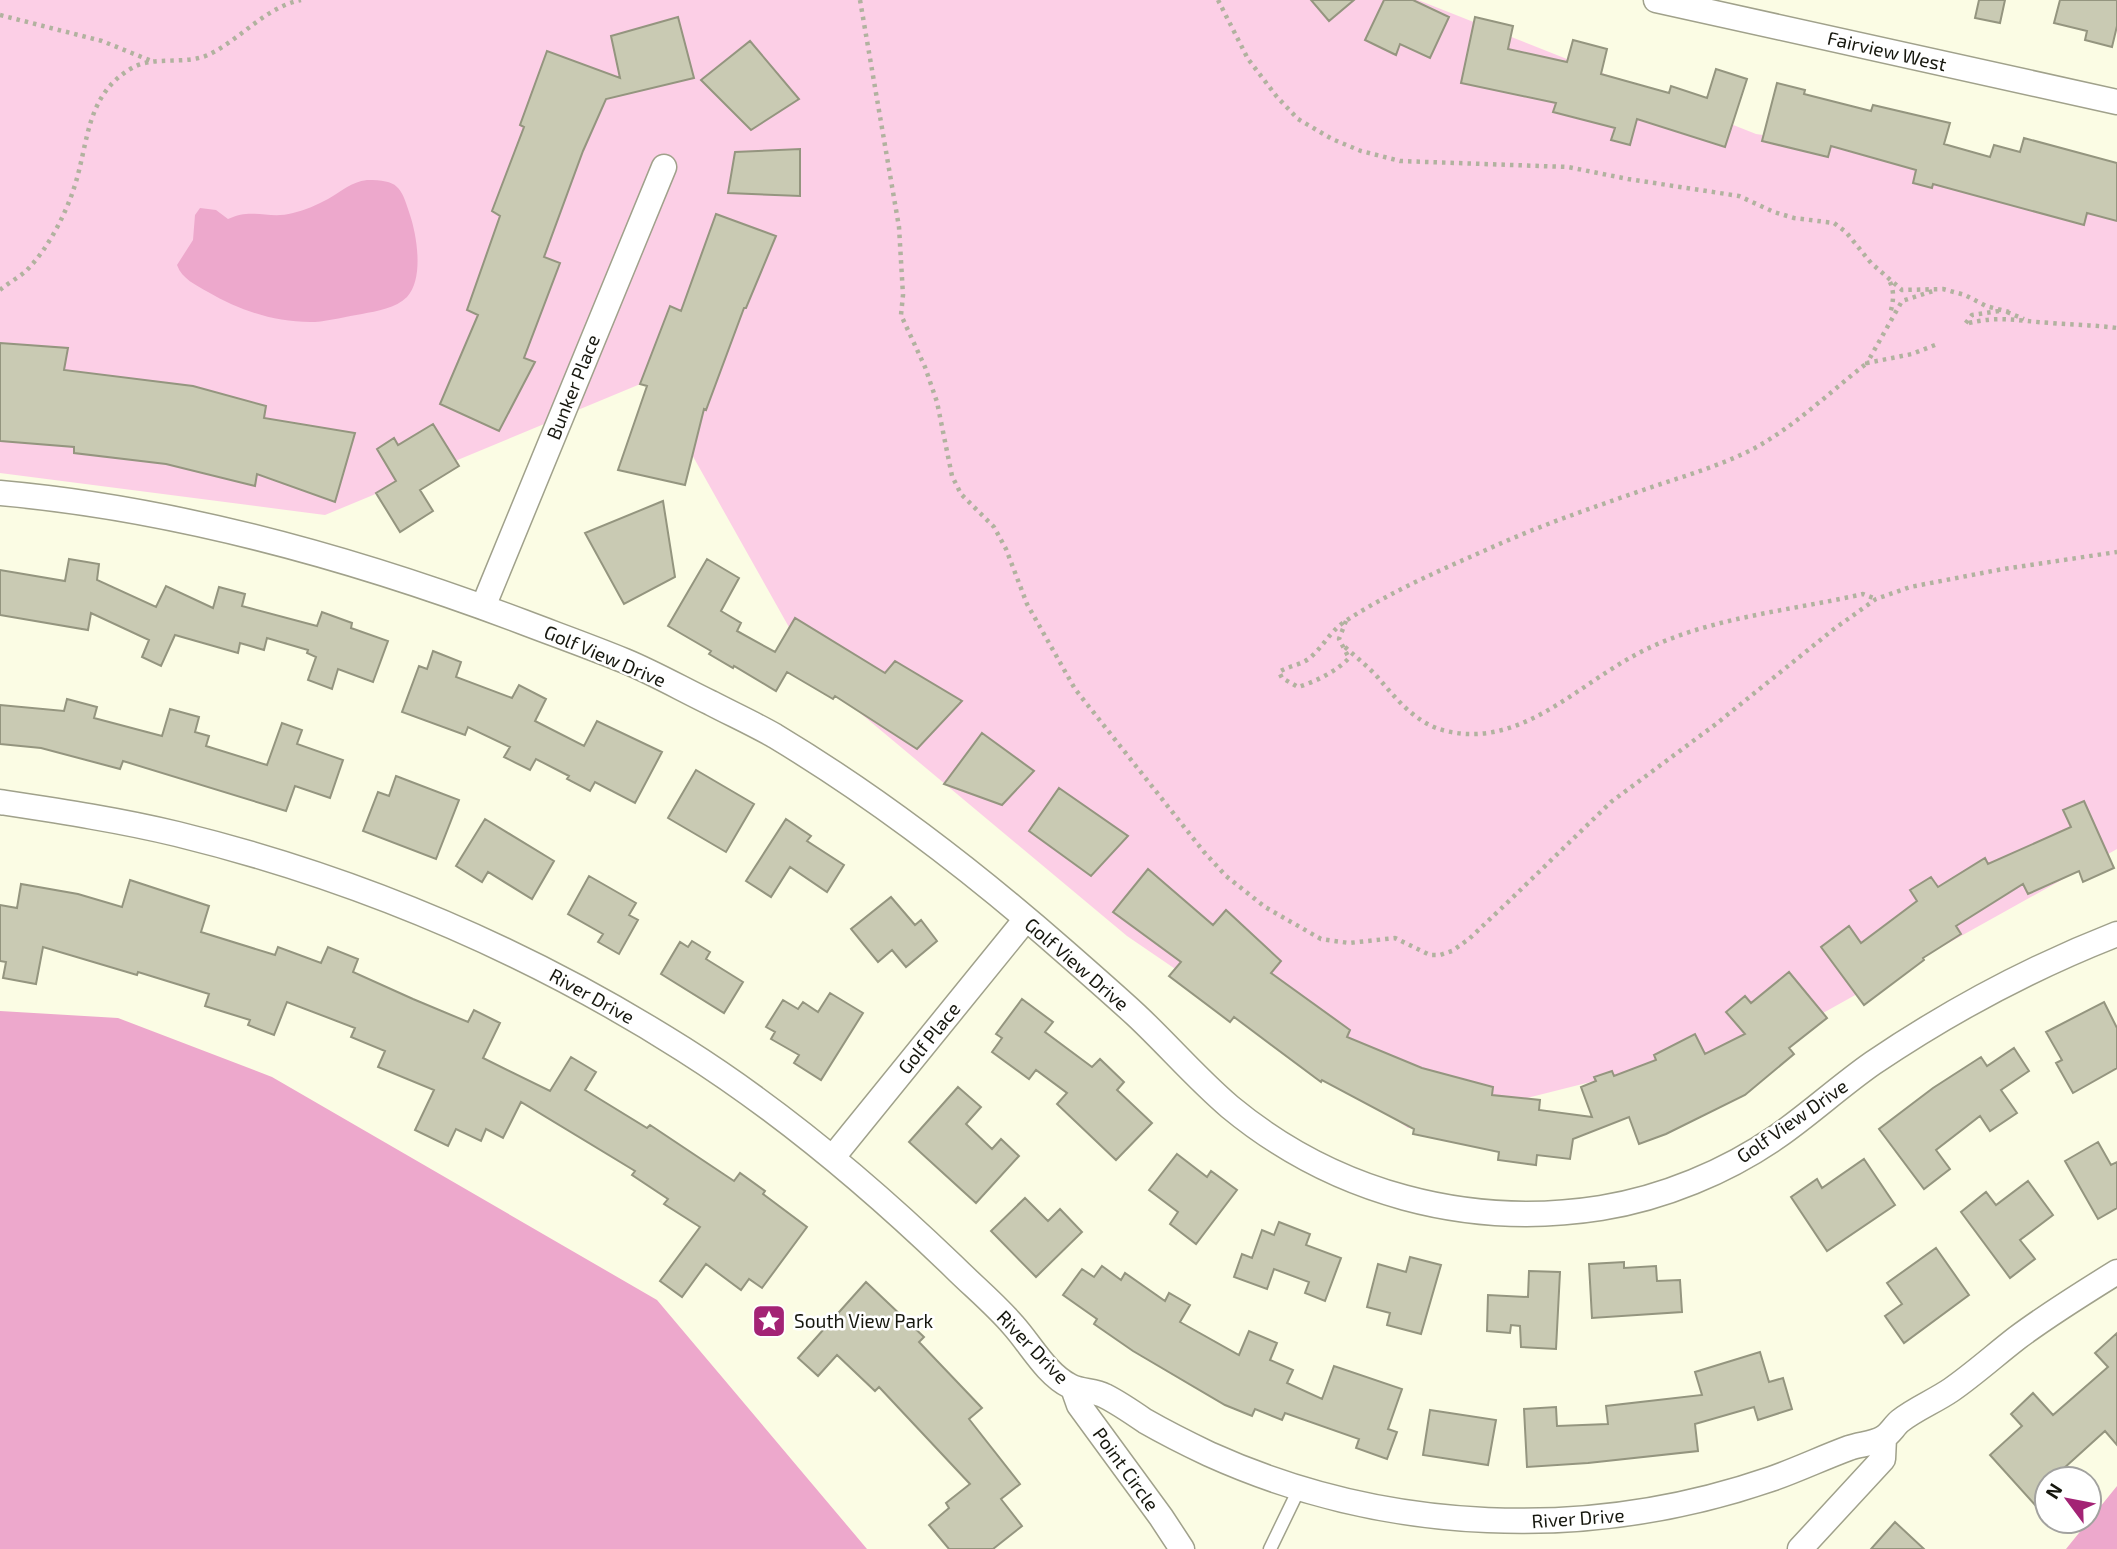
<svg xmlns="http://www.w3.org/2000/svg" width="2117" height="1549" viewBox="0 0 2117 1549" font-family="'Exo 2',sans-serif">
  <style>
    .green { fill: #fccfe6 }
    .water { fill: #eda8cc }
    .building { fill: #c9cab3; stroke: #94957f; stroke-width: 2 }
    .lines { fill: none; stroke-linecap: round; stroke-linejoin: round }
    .service-casing { stroke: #a0a18b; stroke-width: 15 }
    .minor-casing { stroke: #a0a18b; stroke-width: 27 }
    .path { stroke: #b1b29f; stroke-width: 4.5; stroke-dasharray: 3.5 5; stroke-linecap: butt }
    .service { stroke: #fff; stroke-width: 12 }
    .minor { stroke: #fff; stroke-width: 24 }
    .labels { text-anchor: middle; stroke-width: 5; stroke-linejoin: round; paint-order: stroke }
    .street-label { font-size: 19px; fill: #16170e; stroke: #fff }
    .poi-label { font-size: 19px; fill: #16170e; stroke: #fff; text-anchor: start }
  </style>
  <rect width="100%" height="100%" fill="#fbfce4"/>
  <!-- green -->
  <path class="green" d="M 0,0 L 1418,0 L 1756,134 L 2117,187 L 2117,849 L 1789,1032 L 1408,1128 L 1127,936 L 817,677 L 650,380 L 325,515 L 0,473 Z"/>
  <!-- water -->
  <path class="water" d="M 367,180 C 398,180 401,186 410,215 C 417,236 424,279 407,297 C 396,308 377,311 362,314 C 347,316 330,321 315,322 C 276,323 241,311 208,292 C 196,285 182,279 177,265 L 193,240 L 195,215 L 200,208 L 216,210 L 228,219 C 253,207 268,220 293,213 C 305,210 317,205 328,199 C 342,191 351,182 367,180 Z
    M 0,1011 L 118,1018 L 272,1077 L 657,1300 L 867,1549 L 0,1549 Z
    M 2117,1486 L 2117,1549 L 2066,1549 Z"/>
  <!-- building -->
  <path class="building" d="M 1311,0 L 1354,0 L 1329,21 Z
    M 1384,0 L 1413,0 L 1449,17 L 1430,58 L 1400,44 L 1396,55 L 1365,40 Z
    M 1979,0 L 2005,0 L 2000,23 L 1975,18 Z
    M 2060,0 L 2117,0 L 2117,26 L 2112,47 L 2085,40 L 2087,31 L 2054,23 Z
    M 678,17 L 694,78 L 606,99 L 583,151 L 544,257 L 560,263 L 524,358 L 535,362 L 499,431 L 440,404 L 478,315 L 467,310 L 500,216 L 492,211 L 524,127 L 520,125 L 547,51 L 620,78 L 611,36 Z
    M 1475,17 L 1513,26 L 1508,49 L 1567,62 L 1573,40 L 1607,49 L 1601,74 L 1669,93 L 1671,86 L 1707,98 L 1716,69 L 1747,79 L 1725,147 L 1637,119 L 1630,145 L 1611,140 L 1615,128 L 1553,112 L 1556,103 L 1461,83 Z
    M 750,41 L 799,99 L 751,130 L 701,80 Z
    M 1777,83 L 1805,90 L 1804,94 L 1871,111 L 1873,105 L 1950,123 L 1944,144 L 1990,157 L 1994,145 L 2020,152 L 2024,138 L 2117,163 L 2117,221 L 2087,213 L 2084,225 L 1933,184 L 1932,188 L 1913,183 L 1916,170 L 1831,146 L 1828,157 L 1762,141 Z
    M 800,149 L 800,196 L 728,193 L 735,152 Z
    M 716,214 L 776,236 L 746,308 L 744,308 L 706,410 L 704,409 L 685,485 L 618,470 L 647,386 L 640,384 L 670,306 L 681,311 Z
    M 0,343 L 68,348 L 64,370 L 193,386 L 266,406 L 264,418 L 355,433 L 335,502 L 257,474 L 255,486 L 166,464 L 74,453 L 74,447 L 0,441 Z
    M 433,424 L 459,466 L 420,490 L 433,511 L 400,532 L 376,493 L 396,481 L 377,449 L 394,438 L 398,445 Z
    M 663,501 L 675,577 L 624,604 L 585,533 Z
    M 69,559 L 99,564 L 97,580 L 156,607 L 166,586 L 213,608 L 219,587 L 245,594 L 242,606 L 317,626 L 322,612 L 352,623 L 351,628 L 388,641 L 373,682 L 338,669 L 332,689 L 308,680 L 316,657 L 307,653 L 308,650 L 267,638 L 264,650 L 240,643 L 238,653 L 175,635 L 161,666 L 142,657 L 149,640 L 91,613 L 88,630 L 0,615 L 0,570 L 65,581 Z
    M 707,559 L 739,578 L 721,611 L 741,623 L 737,631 L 775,652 L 795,618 L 885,673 L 895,661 L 962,701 L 917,749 L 835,696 L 833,699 L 787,672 L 776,691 L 734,666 L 733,668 L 709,654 L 711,651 L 668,626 Z
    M 433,651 L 461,662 L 456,677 L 512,698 L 519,685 L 546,699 L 535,721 L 584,746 L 597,721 L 662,752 L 635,803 L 595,782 L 590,791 L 567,779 L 569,776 L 536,759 L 530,770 L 504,757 L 510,747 L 468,727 L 465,735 L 402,712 L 419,666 L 427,669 Z
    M 67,699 L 97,707 L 94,718 L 162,736 L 170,709 L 199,717 L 195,732 L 209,736 L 206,746 L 267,765 L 282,723 L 302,730 L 297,744 L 343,760 L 330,798 L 295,786 L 286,811 L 123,761 L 120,769 L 41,748 L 0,744 L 0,705 L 64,711 Z
    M 982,733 L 1034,771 L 1002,805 L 944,784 Z
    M 696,770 L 754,804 L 726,852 L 668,818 Z
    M 396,776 L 459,800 L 436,859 L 363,831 L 378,792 L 389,796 Z
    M 1059,788 L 1128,836 L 1091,876 L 1029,831 Z
    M 2084,801 L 2114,868 L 2083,882 L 2079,871 L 2028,894 L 2023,884 L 1956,926 L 1961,934 L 1923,958 L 1924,960 L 1864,1005 L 1821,947 L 1849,926 L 1861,943 L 1917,901 L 1910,890 L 1931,877 L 1938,887 L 1985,858 L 1988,864 L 2071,827 L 2063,810 Z
    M 485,819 L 554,861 L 532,899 L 488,872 L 482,882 L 456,866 Z
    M 786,819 L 811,836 L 807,841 L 844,865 L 827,892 L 790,867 L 771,897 L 746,881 Z
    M 1148,869 L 1213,925 L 1226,910 L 1281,961 L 1271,973 L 1350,1030 L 1347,1037 L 1422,1068 L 1493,1087 L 1492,1095 L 1540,1100 L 1539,1110 L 1592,1117 L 1581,1087 L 1596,1081 L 1594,1077 L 1612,1071 L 1614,1076 L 1656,1060 L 1654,1055 L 1695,1034 L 1705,1054 L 1745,1034 L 1726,1012 L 1745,996 L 1751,1003 L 1789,972 L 1827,1018 L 1789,1048 L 1794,1054 L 1745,1095 L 1666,1134 L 1639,1144 L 1629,1117 L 1573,1139 L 1570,1159 L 1537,1155 L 1536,1165 L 1498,1160 L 1499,1152 L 1413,1134 L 1414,1129 L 1322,1080 L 1321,1082 L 1234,1017 L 1230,1022 L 1169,976 L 1181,962 L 1113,912 Z
    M 589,876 L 636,903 L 629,915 L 638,920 L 619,954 L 598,942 L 603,934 L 568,914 Z
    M 130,880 L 209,906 L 201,932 L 275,955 L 278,947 L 321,963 L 328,947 L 358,959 L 353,972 L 413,999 L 468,1022 L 474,1010 L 500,1023 L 483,1058 L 550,1091 L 571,1057 L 596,1072 L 585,1090 L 647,1128 L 650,1125 L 734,1181 L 740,1173 L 765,1191 L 763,1194 L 807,1227 L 762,1288 L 749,1279 L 741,1290 L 706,1264 L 682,1297 L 660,1281 L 700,1227 L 664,1204 L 668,1199 L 632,1175 L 635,1171 L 521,1102 L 503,1138 L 486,1129 L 481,1141 L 456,1129 L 448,1146 L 415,1130 L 434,1090 L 378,1067 L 385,1051 L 351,1037 L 355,1028 L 287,1002 L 274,1035 L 248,1025 L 250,1020 L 205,1006 L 209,994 L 138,972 L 137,975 L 43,947 L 36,984 L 3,978 L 6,962 L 0,961 L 0,905 L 17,908 L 21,884 L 78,894 L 122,907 Z
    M 891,897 L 915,925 L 921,920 L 937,941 L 906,967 L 892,950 L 878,962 L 851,929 Z
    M 692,941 L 710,952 L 706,959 L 743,982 L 724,1013 L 661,974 L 680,942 L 688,947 Z
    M 830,993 L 863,1013 L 821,1080 L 794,1063 L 799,1055 L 771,1039 L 775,1032 L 766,1027 L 783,1000 L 798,1009 L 803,1002 L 818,1012 Z
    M 1022,999 L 1053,1022 L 1045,1032 L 1092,1067 L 1100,1059 L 1124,1082 L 1117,1090 L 1152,1123 L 1116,1160 L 1057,1104 L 1067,1093 L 1036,1070 L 1029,1079 L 992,1052 L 1002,1038 L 996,1034 Z
    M 2104,1002 L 2117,1028 L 2117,1068 L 2073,1093 L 2056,1063 L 2062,1060 L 2046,1032 Z
    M 2014,1048 L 2029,1071 L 2001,1090 L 2017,1113 L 1990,1131 L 1980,1116 L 1936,1150 L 1950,1169 L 1924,1189 L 1879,1129 L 1933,1088 L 1981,1057 L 1987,1066 Z
    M 958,1087 L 981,1107 L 966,1124 L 992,1149 L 1001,1139 L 1019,1156 L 976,1203 L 909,1142 Z
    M 2098,1142 L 2111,1165 L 2117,1162 L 2117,1208 L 2098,1219 L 2065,1161 Z
    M 1177,1154 L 1207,1177 L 1211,1171 L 1237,1190 L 1196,1244 L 1170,1224 L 1178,1212 L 1149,1190 Z
    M 1864,1159 L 1895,1205 L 1827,1251 L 1791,1197 L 1817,1179 L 1822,1188 Z
    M 2028,1181 L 2053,1215 L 2020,1240 L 2035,1259 L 2010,1278 L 1961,1212 L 1986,1192 L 1996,1205 Z
    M 1025,1198 L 1048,1221 L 1060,1209 L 1082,1232 L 1036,1277 L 991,1231 Z
    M 1279,1222 L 1310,1234 L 1306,1245 L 1341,1258 L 1325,1301 L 1305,1293 L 1309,1282 L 1274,1269 L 1267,1289 L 1234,1277 L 1242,1254 L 1252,1258 L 1262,1230 L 1274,1235 Z
    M 1936,1248 L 1969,1295 L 1904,1343 L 1885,1316 L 1902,1304 L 1887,1283 Z
    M 1410,1257 L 1441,1265 L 1421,1334 L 1387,1325 L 1390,1313 L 1367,1307 L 1378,1264 L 1406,1272 Z
    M 1624,1262 L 1624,1268 L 1656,1266 L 1657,1281 L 1680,1280 L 1682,1312 L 1592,1318 L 1589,1264 Z
    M 1102,1266 L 1121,1280 L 1125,1273 L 1165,1301 L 1169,1293 L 1190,1305 L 1180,1322 L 1239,1355 L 1249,1331 L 1277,1343 L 1270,1360 L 1293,1370 L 1287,1383 L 1322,1399 L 1334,1366 L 1402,1389 L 1388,1429 L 1397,1432 L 1387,1459 L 1356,1448 L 1359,1439 L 1285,1413 L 1282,1420 L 1255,1409 L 1252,1416 L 1225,1405 L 1133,1351 L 1094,1324 L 1097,1319 L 1063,1295 L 1082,1269 L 1094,1277 Z
    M 1529,1271 L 1560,1272 L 1556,1349 L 1521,1347 L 1520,1326 L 1511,1325 L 1510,1333 L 1487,1331 L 1488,1295 L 1528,1297 Z
    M 866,1282 L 924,1337 L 919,1342 L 982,1408 L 969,1419 L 1020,1484 L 1001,1499 L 1022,1526 L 993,1549 L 949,1549 L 929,1525 L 949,1508 L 946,1503 L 970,1484 L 879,1387 L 875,1391 L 837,1355 L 818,1376 L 798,1358 Z
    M 2117,1333 L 2117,1445 L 2105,1431 L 2052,1479 L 2047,1479 L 2047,1496 L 2036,1506 L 1990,1455 L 2022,1426 L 2011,1414 L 2033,1393 L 2053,1415 L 2108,1367 L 2095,1353 Z
    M 1760,1352 L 1769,1382 L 1783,1378 L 1792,1409 L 1758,1420 L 1754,1407 L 1695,1424 L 1698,1451 L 1588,1463 L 1527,1467 L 1524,1409 L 1556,1407 L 1557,1426 L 1608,1424 L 1606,1406 L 1702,1395 L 1695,1372 Z
    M 1430,1410 L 1496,1420 L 1488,1465 L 1423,1455 Z
    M 1895,1522 L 1924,1549 L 1871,1549 Z"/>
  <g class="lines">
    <!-- service casing -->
    <g class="service-casing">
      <path id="service" d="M 1270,1549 L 1300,1487"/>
    </g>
    <!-- minor casing -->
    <g class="minor-casing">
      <path id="minor" d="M 1656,0 L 2117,102
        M 0,493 C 180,509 356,559 523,622 C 557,635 591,647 625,661 C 654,673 682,689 711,703 C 732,714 754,724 775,736 C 878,798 974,872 1064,951 C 1088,972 1112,993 1136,1015 C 1168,1045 1197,1079 1230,1107 C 1334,1193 1468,1229 1601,1208 C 1663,1198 1726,1172 1778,1136 C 1811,1113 1840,1086 1873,1063 C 1950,1011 2030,968 2117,934
        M 483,607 L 664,167
        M 0,802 C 59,811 119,820 177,834 C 356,878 527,950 683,1049 C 781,1111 870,1186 953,1266 C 973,1286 995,1304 1013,1325 C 1031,1345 1046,1374 1070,1386 C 1081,1392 1094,1390 1105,1396 C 1119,1403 1132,1412 1145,1421 C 1166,1433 1188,1444 1209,1454 C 1386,1534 1588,1542 1771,1479 C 1797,1470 1822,1458 1849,1448 C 1859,1444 1874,1444 1883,1438 C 1890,1434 1894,1426 1900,1421 C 1915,1409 1935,1401 1951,1390 C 1974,1374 1995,1355 2017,1338 C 2049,1314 2083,1293 2117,1272
        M 833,1157 L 1026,919
        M 1073,1388 L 1079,1405 L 1161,1517 L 1182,1549
        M 1800,1549 L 1883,1459 L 1884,1438"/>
    </g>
    <!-- path -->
    <path class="path" d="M 860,0 L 899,227 L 903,295 L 901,315 L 925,367 L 937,402 L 952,476 L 961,494 L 994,527 L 1006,549 L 1027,604 L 1075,689 L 1204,852 L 1226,876 L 1265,907 L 1321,939 L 1349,943 L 1395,938 L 1430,955 L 1440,955 L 1452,951 L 1469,939 L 1509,901 L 1611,802 L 1716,724 L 1834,629 L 1876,599 L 1910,587 L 2003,569 L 2117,552
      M 1218,0 L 1248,59 L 1277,97 L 1298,119 L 1332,139 L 1361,151 L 1400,161 L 1568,167 L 1628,179 L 1739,196 L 1774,212 L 1794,218 L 1834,223 L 1846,232 L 1871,263 L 1902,290 L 1943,289 L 1965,295 L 1986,306 L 2009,312
      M 0,15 L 102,41 L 154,62
      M 1890,282 C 1895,293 1893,303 1890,314
      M 0,290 C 8,283 18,278 26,271 C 47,250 65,216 74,188 C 89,143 85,95 132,68 C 154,55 186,66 210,54 C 242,38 266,7 301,0
      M 1999,311 L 1972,315 L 1965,324 C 2001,315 2016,321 2051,323 C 2073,325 2095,325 2117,328
      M 2007,312 L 2024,319
      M 1935,345 L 1912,354 L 1867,363 L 1902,301 L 1936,290
      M 1346,621 L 1339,639 L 1349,658 C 1337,671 1315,682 1298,687 L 1282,678 L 1279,672 C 1290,665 1303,665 1312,656 C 1324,645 1330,632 1344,622 C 1388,593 1438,571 1486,550 C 1538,526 1594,507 1649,488 C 1684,476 1720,466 1753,449 C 1794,427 1830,392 1867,363
      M 1345,647 C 1357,658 1370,668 1380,680 C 1399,702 1417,724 1446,731 C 1516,748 1572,691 1628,659 C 1698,618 1785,612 1863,594 L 1876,599"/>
    <!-- service -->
    <use href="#service" class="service"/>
    <!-- minor -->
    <use href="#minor" class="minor"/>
  </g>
  <!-- icons -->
  <defs>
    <g id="sight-square" transform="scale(1.75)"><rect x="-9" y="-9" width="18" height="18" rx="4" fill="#a32375" stroke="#fff"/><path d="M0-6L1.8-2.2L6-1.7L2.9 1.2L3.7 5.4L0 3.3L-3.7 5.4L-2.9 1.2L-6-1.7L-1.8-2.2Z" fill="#fff"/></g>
  </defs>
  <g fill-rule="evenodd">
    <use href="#sight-square" x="769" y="1321"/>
  </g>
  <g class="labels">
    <!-- street labels -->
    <g class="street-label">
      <text transform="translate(1887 51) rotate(13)" y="7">Fairview West</text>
      <text transform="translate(573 387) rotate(-68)" y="7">Bunker Place</text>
      <text transform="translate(605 656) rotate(23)" y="7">Golf View Drive</text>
      <text transform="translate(1077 964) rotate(41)" y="7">Golf View Drive</text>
      <text transform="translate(592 996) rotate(29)" y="7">River Drive</text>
      <text transform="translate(929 1038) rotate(-51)" y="7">Golf Place</text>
      <text transform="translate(1792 1121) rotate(-35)" y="7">Golf View Drive</text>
      <text transform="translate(1033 1347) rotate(46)" y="7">River Drive</text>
      <text transform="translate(1126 1469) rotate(54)" y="7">Point Circle</text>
      <text transform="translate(1578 1518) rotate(-4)" y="7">River Drive</text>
    </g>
    <!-- poi labels -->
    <g class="poi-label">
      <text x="794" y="1328">South View Park</text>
    </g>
  </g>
  <!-- north arrow -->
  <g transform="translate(2068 1500) rotate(302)"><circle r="33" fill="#ffffff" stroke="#a2a29f" stroke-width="2"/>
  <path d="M0-5L12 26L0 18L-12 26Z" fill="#a32375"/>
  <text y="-10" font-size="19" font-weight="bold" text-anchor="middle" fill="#16170e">N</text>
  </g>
</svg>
